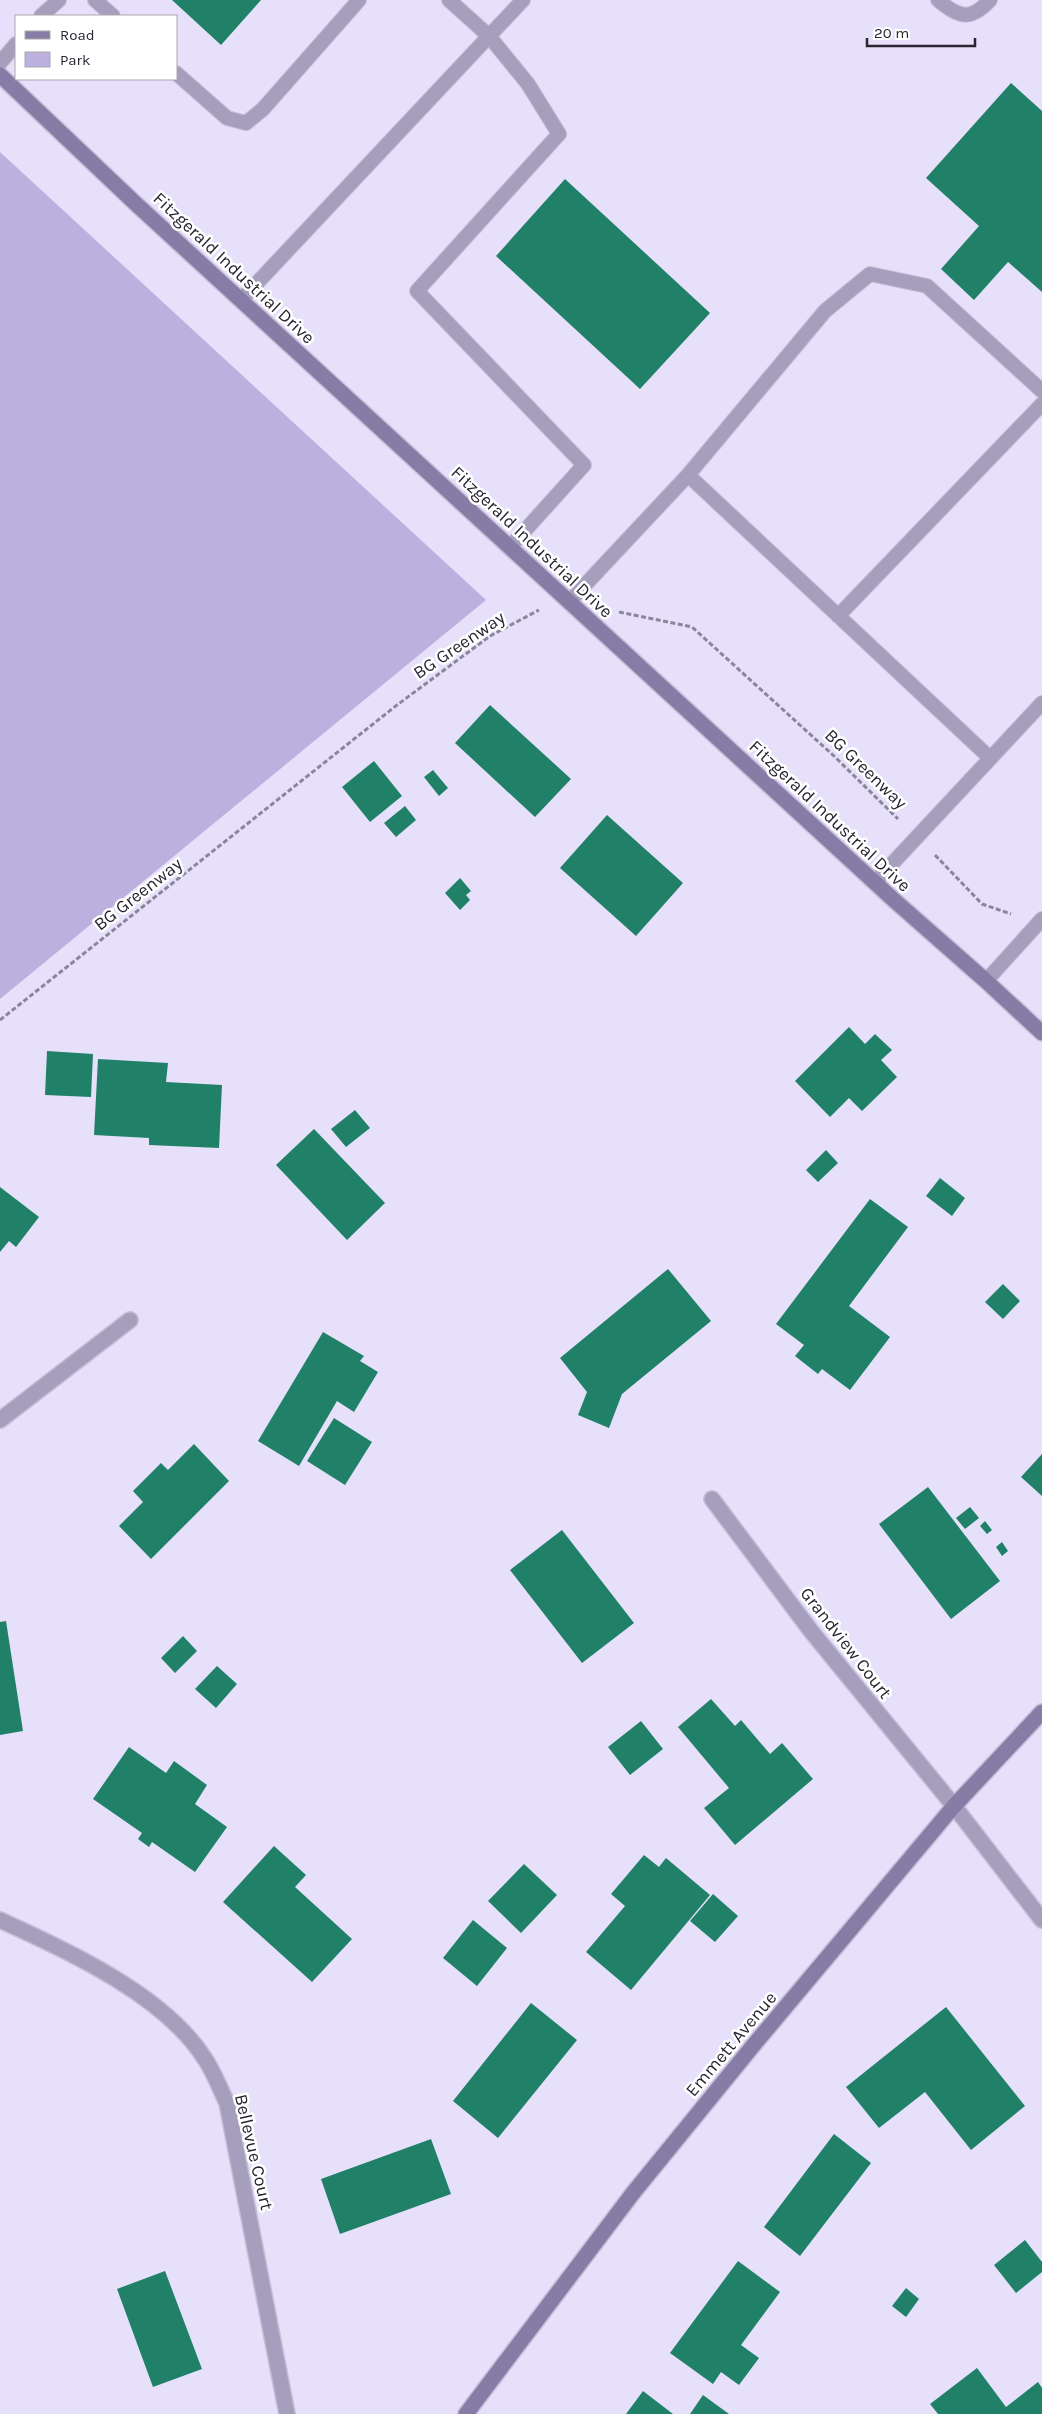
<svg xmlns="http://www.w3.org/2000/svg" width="1042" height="2414" viewBox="0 0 1042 2414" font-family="Karla,sans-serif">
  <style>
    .green { fill: #bcb0df }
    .building { fill: #208168 }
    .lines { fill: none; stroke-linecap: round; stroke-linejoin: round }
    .lane-casing { stroke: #c5bed7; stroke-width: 16 }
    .street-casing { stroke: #c5bed7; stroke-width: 18 }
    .secondary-casing { stroke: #c5bed7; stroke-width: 18 }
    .path { stroke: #8b869a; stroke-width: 3; stroke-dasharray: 5 2.5; stroke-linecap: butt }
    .lane { stroke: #a59ebc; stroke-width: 14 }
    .street { stroke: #a59ebc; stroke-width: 15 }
    .secondary { stroke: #877ca6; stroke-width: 15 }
    .labels { text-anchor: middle; stroke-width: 5; stroke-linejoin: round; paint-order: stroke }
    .street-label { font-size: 18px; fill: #282531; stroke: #fff }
  </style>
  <rect width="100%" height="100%" fill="#e7e0fb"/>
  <!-- green -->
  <path class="green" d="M 0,152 L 486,600 L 0,999 Z"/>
  <!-- building -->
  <path class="building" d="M 172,0 L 261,0 L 221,45 Z
    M 1011,83 L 1042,111 L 1042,292 L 1008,262 L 974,300 L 941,269 L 979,226 L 926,178 Z
    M 565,179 L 710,313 L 640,389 L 496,256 Z
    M 490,705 L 571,779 L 535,817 L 455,743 Z
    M 374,761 L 402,796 L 370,822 L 342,787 Z
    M 433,770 L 448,788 L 439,796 L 424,777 Z
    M 405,806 L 416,820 L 396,837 L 384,823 Z
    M 607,815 L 683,883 L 636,936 L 560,868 Z
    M 460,878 L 471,891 L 466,895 L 470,900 L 460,910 L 445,893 Z
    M 849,1027 L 865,1044 L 875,1034 L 892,1050 L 881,1060 L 897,1077 L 862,1111 L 849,1098 L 830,1117 L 795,1081 Z
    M 47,1051 L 93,1054 L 91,1097 L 45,1095 Z
    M 98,1059 L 168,1063 L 166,1082 L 222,1085 L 219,1148 L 149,1145 L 149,1138 L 94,1135 Z
    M 355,1110 L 370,1128 L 346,1147 L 331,1129 Z
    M 314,1129 L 385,1203 L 347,1240 L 276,1165 Z
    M 826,1150 L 838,1163 L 818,1182 L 806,1170 Z
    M 940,1178 L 965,1198 L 952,1216 L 926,1196 Z
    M 0,1187 L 39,1217 L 16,1247 L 9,1241 L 0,1252 Z
    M 870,1199 L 908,1227 L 849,1306 L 890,1337 L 850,1390 L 822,1369 L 818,1374 L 795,1356 L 804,1345 L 776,1324 Z
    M 668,1269 L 711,1321 L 622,1394 L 609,1428 L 578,1415 L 587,1392 L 560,1358 Z
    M 1003,1284 L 1020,1301 L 1003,1319 L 985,1302 Z
    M 323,1332 L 364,1356 L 360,1361 L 378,1372 L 354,1412 L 337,1401 L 299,1466 L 258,1441 Z
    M 334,1418 L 372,1442 L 345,1485 L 307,1461 Z
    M 194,1444 L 229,1481 L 151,1559 L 119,1526 L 143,1502 L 133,1491 L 161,1463 L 168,1470 Z
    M 1042,1454 L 1042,1496 L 1021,1477 Z
    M 928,1487 L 1000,1581 L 951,1619 L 879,1524 Z
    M 970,1507 L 979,1518 L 965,1529 L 956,1518 Z
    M 985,1521 L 992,1530 L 987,1534 L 980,1526 Z
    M 562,1530 L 634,1623 L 582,1663 L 510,1570 Z
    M 1002,1542 L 1008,1551 L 1002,1556 L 996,1547 Z
    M 6,1621 L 23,1731 L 0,1735 L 0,1622 Z
    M 183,1636 L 197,1651 L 175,1673 L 161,1658 Z
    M 217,1666 L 237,1684 L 216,1708 L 195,1689 Z
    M 711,1699 L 735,1726 L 741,1720 L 770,1754 L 782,1743 L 813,1779 L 735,1845 L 704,1808 L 729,1788 L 678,1727 Z
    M 641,1721 L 663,1749 L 630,1775 L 608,1747 Z
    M 129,1747 L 166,1773 L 174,1761 L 207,1785 L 195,1804 L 227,1827 L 195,1872 L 152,1842 L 149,1847 L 138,1839 L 142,1833 L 93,1799 Z
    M 274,1846 L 306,1875 L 295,1887 L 352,1939 L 312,1982 L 223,1902 Z
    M 644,1855 L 659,1867 L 666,1858 L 710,1895 L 631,1990 L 586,1952 L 625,1906 L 611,1894 Z
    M 524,1864 L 557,1895 L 521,1933 L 488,1901 Z
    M 713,1894 L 738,1916 L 715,1942 L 690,1921 Z
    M 473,1920 L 507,1948 L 477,1986 L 443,1958 Z
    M 531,2003 L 577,2040 L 498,2138 L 453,2101 Z
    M 946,2007 L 1025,2106 L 971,2150 L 925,2092 L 879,2128 L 846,2087 Z
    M 834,2134 L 871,2163 L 800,2256 L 764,2227 Z
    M 431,2139 L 451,2194 L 340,2234 L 321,2179 Z
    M 1025,2240 L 1042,2262 L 1042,2272 L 1016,2293 L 994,2265 Z
    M 738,2261 L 780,2292 L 741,2345 L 759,2358 L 739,2385 L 721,2372 L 713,2384 L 670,2353 Z
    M 165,2271 L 202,2369 L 153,2387 L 117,2289 Z
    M 906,2288 L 919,2299 L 906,2317 L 892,2306 Z
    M 977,2368 L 1006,2407 L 1038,2382 L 1042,2388 L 1042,2414 L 938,2414 L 930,2404 Z
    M 643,2391 L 673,2414 L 626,2414 Z
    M 703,2395 L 729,2414 L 690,2414 Z"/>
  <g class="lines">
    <!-- lane casing -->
    <g class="lane-casing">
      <path id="lane" d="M 95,0 L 113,16
        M 449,0 L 489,36 L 528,84 L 559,134 L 417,291 L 584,465 L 510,547
        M 938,0 C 959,18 971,21 990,0
        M 41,16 L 59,0
        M 0,63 L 16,44
        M 176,73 L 227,118 L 246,123 L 263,109 L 359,0
        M 241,300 L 523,0
        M 688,475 L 990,758
        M 569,602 L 688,475 L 825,311 L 870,274 L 927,286 L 1042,391
        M 838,616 L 1042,404
        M 875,882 L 1042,703
        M 986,981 L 1042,919"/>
    </g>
    <!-- street casing -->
    <g class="street-casing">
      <path id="street" d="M 0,1420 L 130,1320
        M 712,1499 L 811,1631 L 954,1806 L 1042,1920
        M 0,1920 C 67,1951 164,1994 205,2059 C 214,2072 220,2089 227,2103 L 287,2414"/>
    </g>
    <!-- secondary casing -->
    <g class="secondary-casing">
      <path id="secondary" d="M 0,75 L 135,203 L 895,901 L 986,981 L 1042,1033
        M 466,2414 L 633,2193 L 752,2047 L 954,1806 L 1042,1712"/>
    </g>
    <!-- path -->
    <path class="path" d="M 619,612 L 692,627 L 834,756 L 898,819
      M 935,855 L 982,904 L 1011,914
      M 0,1020 L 397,705 L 490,636 L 539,610"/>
    <!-- lane -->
    <use href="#lane" class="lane"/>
    <!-- street -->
    <use href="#street" class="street"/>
    <!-- secondary -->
    <use href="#secondary" class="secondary"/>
  </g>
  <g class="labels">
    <!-- street labels -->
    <g class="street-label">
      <text transform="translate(234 268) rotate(43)" y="6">Fitzgerald Industrial Drive</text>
      <text transform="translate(532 542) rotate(43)" y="6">Fitzgerald Industrial Drive</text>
      <text transform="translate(459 645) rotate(-34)" y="6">BG Greenway</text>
      <text transform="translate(866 769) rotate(44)" y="6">BG Greenway</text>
      <text transform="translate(830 816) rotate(43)" y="6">Fitzgerald Industrial Drive</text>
      <text transform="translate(138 894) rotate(-38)" y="6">BG Greenway</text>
      <text transform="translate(846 1643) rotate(52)" y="6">Grandview Court</text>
      <text transform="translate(731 2044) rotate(-50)" y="6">Emmett Avenue</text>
      <text transform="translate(254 2152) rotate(77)" y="6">Bellevue Court</text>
    </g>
  </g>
  <!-- legend -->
  <rect x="15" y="15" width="162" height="65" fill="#ffffff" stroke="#a9a8ad"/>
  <rect x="25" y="31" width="25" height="8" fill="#877ca6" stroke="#a9a8ad"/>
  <text x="60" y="40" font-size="15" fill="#282531">Road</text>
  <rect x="25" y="52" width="25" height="15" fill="#bcb0df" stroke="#a9a8ad"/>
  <text x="60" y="65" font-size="15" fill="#282531">Park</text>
  <!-- scale -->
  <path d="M867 38v8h108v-8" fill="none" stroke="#282531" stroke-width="2.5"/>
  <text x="874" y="38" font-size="15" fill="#282531" stroke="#ffffff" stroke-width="4" paint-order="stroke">20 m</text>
</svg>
